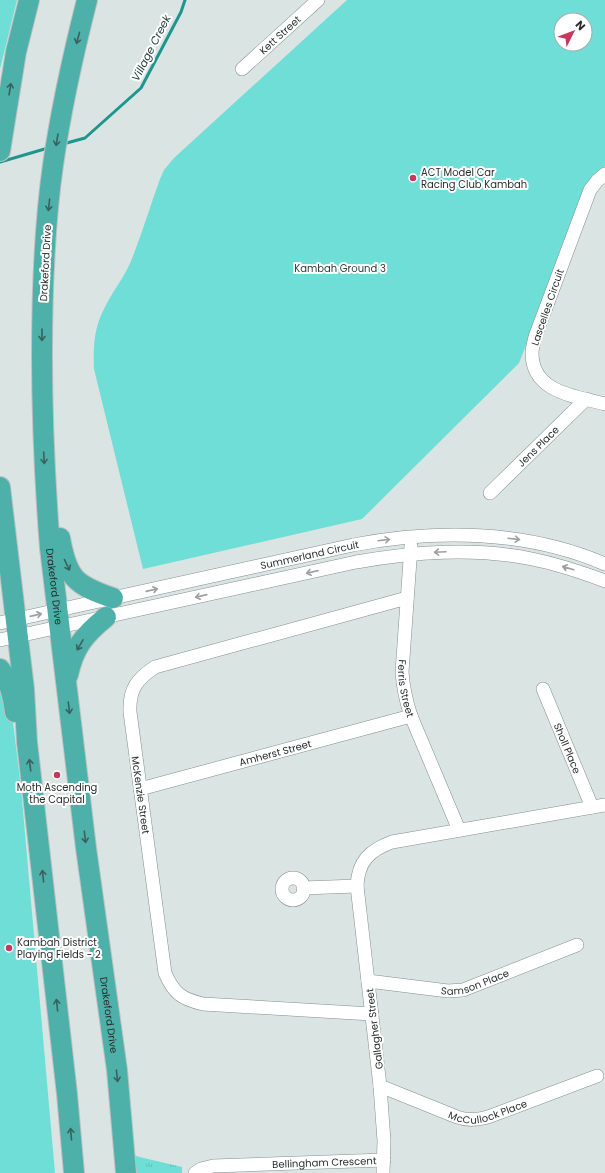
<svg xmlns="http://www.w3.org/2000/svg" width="605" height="1173" viewBox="0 0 605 1173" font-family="Poppins,sans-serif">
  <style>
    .grass { fill: url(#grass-tufts) }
    .green { fill: #6fded6; fill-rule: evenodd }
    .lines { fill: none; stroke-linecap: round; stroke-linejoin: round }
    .stream { stroke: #1e958f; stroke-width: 3 }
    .minor-casing { stroke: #858f8e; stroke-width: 14 }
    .highway-casing { stroke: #bec0c0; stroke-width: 22 }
    .minor { stroke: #fff; stroke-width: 13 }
    .highway { stroke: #4db1aa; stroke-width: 20 }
    .oneway { stroke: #37625e }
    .oneway2 { stroke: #9ea0a0 }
    .poi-dot { fill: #c7385e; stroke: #fff; stroke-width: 1.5 }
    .labels { text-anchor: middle; stroke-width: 4; stroke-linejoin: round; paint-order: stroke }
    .street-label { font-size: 10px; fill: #282d2c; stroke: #fff }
    .poi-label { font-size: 10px; fill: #282d2c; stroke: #fff; text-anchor: start }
    .park-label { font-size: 10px; fill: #253e3c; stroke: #fff }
    .water-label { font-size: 11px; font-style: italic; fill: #1f3836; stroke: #fff }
  </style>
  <defs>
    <pattern id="grass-tufts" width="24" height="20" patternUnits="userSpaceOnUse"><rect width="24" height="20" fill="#6fded6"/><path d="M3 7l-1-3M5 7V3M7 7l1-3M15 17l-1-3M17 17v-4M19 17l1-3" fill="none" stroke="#60bfb8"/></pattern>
  </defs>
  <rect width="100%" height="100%" fill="#d9e4e3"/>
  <!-- grass -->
  <path class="grass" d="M 131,1155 L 182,1167 L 182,1173 L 132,1173 Z"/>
  <!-- green -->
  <path class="green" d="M 0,0 L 17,0 L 0,69 Z
    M 347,0 L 605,0 L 605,166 L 592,176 L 519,363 L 362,519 L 143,569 L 94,369 C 93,347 94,328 104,309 C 112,292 124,278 131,261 C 142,234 150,206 160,179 L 164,170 L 174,158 ZM 561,20 L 585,20 L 585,44 L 561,44 Z
    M 0,677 L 12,714 L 21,788 L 55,1173 L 0,1173 Z"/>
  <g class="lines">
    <!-- stream -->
    <path class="stream" d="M 63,144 L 85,138 L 141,88 L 181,12 L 185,0
      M 0,162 L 48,148"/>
    <!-- minor casing -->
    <g class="minor-casing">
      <g id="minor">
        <path id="s1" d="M 242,69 L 318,0"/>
        <path d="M 605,174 L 597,181 L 590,190 L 535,337 C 534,342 532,348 532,353 C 532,393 576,396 605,404"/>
        <path id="s2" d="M 490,493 L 586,399"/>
        <path id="s3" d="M 411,546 L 402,672 C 403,687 406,701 411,716 L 459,830"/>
        <path id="s4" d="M 0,623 L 353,545 C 436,529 526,530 605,564"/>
        <path d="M 0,640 L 356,562 C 414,552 473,547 532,559 C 557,564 581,572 605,581"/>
        <path id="s5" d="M 543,689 L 592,807"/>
        <path id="s6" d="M 140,789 L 411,716"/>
        <circle cx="293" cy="889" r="11"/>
        <path d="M 303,888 L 357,886"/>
        <path id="s7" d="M 368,981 L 448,991 L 463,990 L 577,945"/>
        <path d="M 372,1014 L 203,1004 C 182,999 174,994 165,973 L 130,712 C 129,689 137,679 155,667 L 407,598"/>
        <path id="s8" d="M 380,1086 L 457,1117 C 468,1121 477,1120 488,1117 L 597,1076"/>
        <path id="s9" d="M 195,1173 L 201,1169 L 213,1166 L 384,1160"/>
        <path d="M 383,1173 L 384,1141 L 380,1086 L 357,886 C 358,861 370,850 392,842 L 605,805"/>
      </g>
    </g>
    <!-- highway casing -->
    <g class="highway-casing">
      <g id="highway">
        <path id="s10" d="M 87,0 C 73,55 61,109 53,165 C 44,228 42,292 42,355 C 42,419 45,484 50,548 L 86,848 L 117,1070 L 126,1173"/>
        <path d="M 0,151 L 16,52 L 29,0"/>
        <path d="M 0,487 L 24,689 L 27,742 L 67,1094 L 74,1173"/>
        <path d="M 60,538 C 67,578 75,585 113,598"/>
        <path d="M 0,669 C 10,682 13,696 15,712"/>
        <path d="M 68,675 C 74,647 84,635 106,617"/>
      </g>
    </g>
    <!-- minor -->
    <use href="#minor" class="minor"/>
    <!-- highway -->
    <use href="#highway" class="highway"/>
  </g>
  <!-- one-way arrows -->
  <defs><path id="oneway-shaft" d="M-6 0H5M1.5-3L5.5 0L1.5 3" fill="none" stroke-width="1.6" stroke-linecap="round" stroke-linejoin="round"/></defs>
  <g class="oneway">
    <use href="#oneway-shaft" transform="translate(78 38) rotate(105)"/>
    <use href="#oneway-shaft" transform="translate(10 89) rotate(-81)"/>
    <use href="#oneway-shaft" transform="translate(57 140) rotate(99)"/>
    <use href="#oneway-shaft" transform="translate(49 205) rotate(96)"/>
    <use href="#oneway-shaft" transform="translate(42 335) rotate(90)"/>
    <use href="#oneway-shaft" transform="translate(44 458) rotate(87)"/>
    <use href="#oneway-shaft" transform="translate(67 565) rotate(65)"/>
    <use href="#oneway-shaft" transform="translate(80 645) rotate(120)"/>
    <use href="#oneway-shaft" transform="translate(69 708) rotate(83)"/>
    <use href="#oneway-shaft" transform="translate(30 765) rotate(-97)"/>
    <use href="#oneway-shaft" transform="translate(85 837) rotate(83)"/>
    <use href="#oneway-shaft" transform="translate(43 876) rotate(-96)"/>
    <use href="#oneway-shaft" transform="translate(57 1005) rotate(-96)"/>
    <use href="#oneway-shaft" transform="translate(117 1076) rotate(84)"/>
    <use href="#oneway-shaft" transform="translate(71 1134) rotate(-95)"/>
  </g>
  <g class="oneway2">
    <use href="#oneway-shaft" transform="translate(514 539) rotate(7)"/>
    <use href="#oneway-shaft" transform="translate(384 540) rotate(-7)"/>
    <use href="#oneway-shaft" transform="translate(440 552) rotate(177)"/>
    <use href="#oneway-shaft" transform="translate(568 568) rotate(-164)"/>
    <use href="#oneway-shaft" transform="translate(312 572) rotate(167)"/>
    <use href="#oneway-shaft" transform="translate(152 590) rotate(-13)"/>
    <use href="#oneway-shaft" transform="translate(201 596) rotate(167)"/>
    <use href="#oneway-shaft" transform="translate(36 615) rotate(-13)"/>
  </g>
  <!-- markers -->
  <g class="poi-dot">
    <circle cx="413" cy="178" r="4"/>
    <circle cx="57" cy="775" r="4"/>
    <circle cx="9" cy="948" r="4"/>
  </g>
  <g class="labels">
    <!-- street labels -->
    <g class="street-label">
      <text dy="4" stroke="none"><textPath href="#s1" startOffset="51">Kett Street</textPath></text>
      <text transform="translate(45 263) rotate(-87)" y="4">Drakeford Drive</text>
      <text transform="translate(547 307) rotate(-71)" y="4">Lascelles Circuit</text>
      <text dy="4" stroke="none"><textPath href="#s2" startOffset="67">Jens Place</textPath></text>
      <text dy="4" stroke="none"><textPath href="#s4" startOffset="317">Summerland Circuit</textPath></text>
      <text dy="4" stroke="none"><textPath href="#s10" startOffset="591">Drakeford Drive</textPath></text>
      <text dy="4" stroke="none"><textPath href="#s3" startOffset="143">Ferris Street</textPath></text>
      <text dy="4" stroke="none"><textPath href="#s5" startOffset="64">Sholl Place</textPath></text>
      <text dy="4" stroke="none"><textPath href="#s6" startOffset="140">Amherst Street</textPath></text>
      <text transform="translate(141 795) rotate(82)" y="4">McKenzie Street</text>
      <text dy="4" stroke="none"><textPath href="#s7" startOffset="109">Samson Place</textPath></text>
      <text dy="4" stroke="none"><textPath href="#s10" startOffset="1023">Drakeford Drive</textPath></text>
      <text transform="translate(374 1029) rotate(-97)" y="4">Gallagher Street</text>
      <text dy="4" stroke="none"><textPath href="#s8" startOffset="115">McCullock Place</textPath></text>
      <text dy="4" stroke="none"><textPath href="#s9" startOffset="131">Bellingham Crescent</textPath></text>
    </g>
    <!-- poi labels -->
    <g class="poi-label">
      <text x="421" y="176">ACT Model Car<tspan x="421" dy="12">Racing Club Kambah</tspan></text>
      <text x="57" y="791" text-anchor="middle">Moth Ascending<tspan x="57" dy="12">the Capital</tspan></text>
      <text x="17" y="946">Kambah District<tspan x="17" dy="12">Playing Fields - 2</tspan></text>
    </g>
    <!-- park labels -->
    <g class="park-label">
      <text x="340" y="272">Kambah Ground 3</text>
    </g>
    <!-- water labels -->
    <g class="water-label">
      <text transform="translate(151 48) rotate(-63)" y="4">Village Creek</text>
    </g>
  </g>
  <!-- north arrow -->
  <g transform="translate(573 32) rotate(48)"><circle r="19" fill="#ffffff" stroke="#a9abab"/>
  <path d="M0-3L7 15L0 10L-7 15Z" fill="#c7385e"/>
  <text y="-6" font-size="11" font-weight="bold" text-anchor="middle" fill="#282d2c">N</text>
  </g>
</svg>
